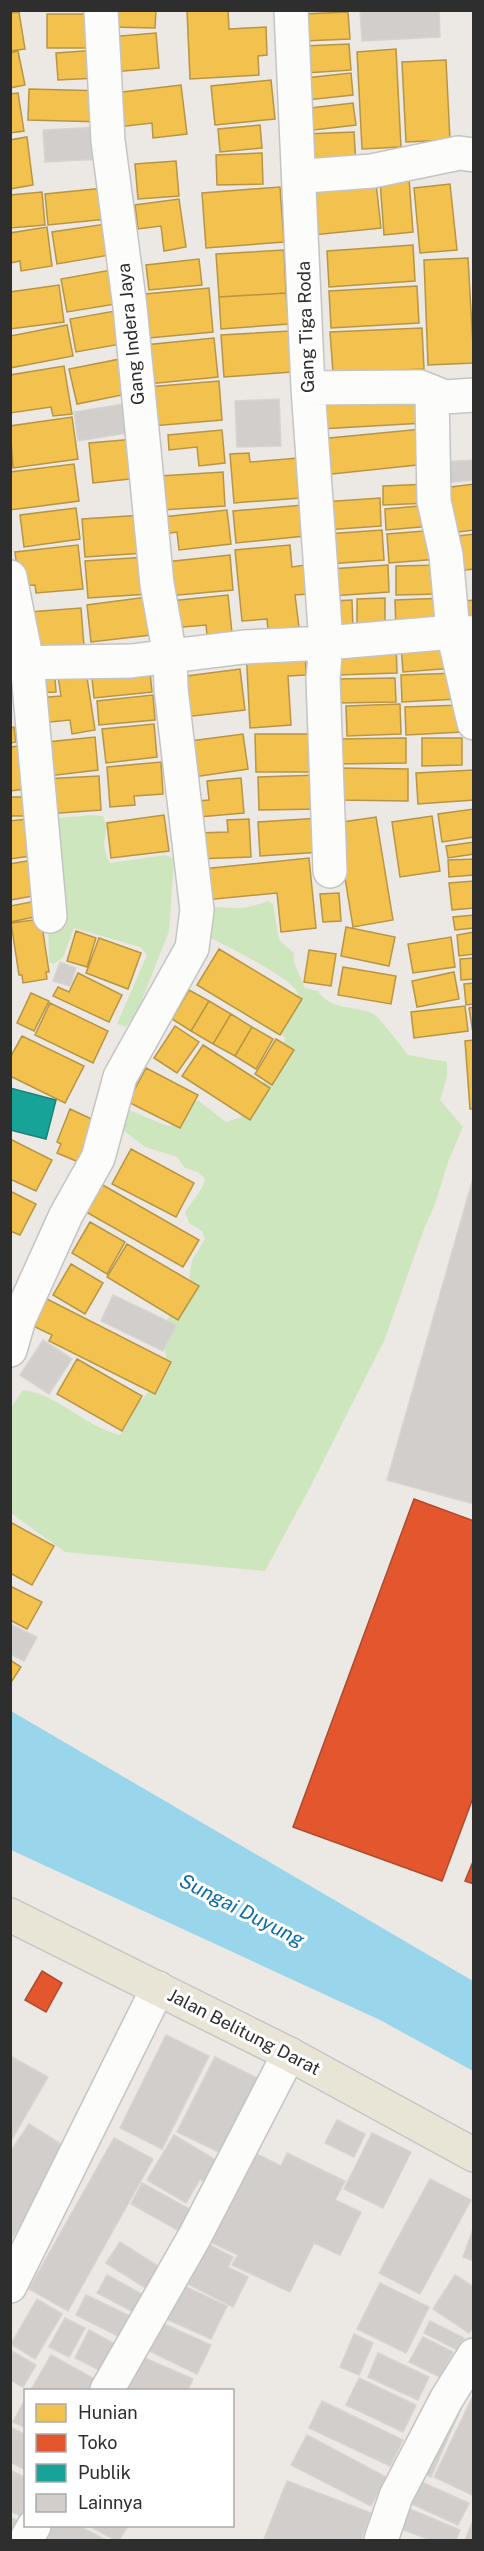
<svg xmlns="http://www.w3.org/2000/svg" width="484" height="2551" viewBox="0 0 484 2551" font-family="'Public Sans',sans-serif">
  <style>
    .green { fill: #cee6be }
    .water { fill: #99d6ec }
    .homes { fill: #f2c14e; stroke: #b79544; stroke-width: 1.5 }
    .shops { fill: #e4572e; stroke: #ad4b2e; stroke-width: 1.5 }
    .public { fill: #17a398; stroke: #1e8078; stroke-width: 1.5 }
    .building { fill: #d1cecb; stroke: #d7d4d0; stroke-width: 1.5 }
    .lines { fill: none; stroke-linecap: round; stroke-linejoin: round }
    .minor-casing { stroke: #c5c4c5; stroke-width: 36 }
    .primary-casing { stroke: #c6c5c4; stroke-width: 36 }
    .minor { stroke: #fcfcfb; stroke-width: 33 }
    .primary { stroke: #e8e4d6; stroke-width: 33 }
    .labels { text-anchor: middle; stroke-width: 6; stroke-linejoin: round; paint-order: stroke }
    .street-label { font-size: 18px; fill: #2e2e2e; stroke: #fff }
    .water-label { font-size: 20px; font-style: italic; fill: #0d6fa3; stroke: #fff }
  </style>
  <rect width="100%" height="100%" fill="#ece8e4"/>
  <!-- green -->
  <path class="green" d="M 89,815 L 103,816 L 107,827 C 103,841 103,851 110,863 L 165,855 L 173,858 L 174,863 L 169,931 L 138,1010 L 126,1027 L 117,1024 L 147,955 L 140,947 L 74,928 L 63,957 L 54,964 L 49,962 L 46,823 C 60,815 73,818 89,815 Z
    M 268,901 L 273,904 L 279,940 L 294,953 L 294,962 L 305,988 L 318,991 C 330,1011 356,1005 374,1014 C 379,1017 402,1047 408,1055 L 447,1062 L 447,1077 L 440,1100 L 463,1127 L 448,1162 L 435,1204 L 424,1229 L 384,1341 L 308,1491 L 265,1571 L 65,1552 L 11,1513 L 11,1408 L 23,1390 C 60,1395 85,1427 120,1435 L 126,1427 L 137,1405 L 153,1387 L 159,1366 L 166,1358 L 164,1343 L 165,1324 L 174,1307 L 180,1302 L 189,1280 L 192,1260 L 205,1239 L 202,1231 L 189,1223 L 185,1212 L 202,1188 L 205,1179 L 198,1172 L 185,1168 L 177,1157 L 145,1147 L 118,1126 L 124,1108 L 167,1126 L 175,1125 L 189,1101 L 199,1101 L 226,1122 L 241,1117 L 252,1094 L 263,1083 L 283,1053 L 285,1038 L 275,1027 L 299,999 C 298,996 298,993 296,990 C 289,977 218,941 202,934 L 203,910 C 218,905 218,908 233,908 C 245,909 257,905 268,901 Z"/>
  <!-- water -->
  <path class="water" d="M 11,1711 L 473,1981 L 473,2071 L 380,2020 L 11,1850 Z"/>
  <!-- homes -->
  <path class="homes" d="M 109,10 L 156,10 L 155,28 L 109,27 Z
    M 187,10 L 228,10 L 229,29 L 266,27 L 267,55 L 258,56 L 259,75 L 190,79 Z
    M 19,12 L 25,49 L 10,51 L 10,13 Z
    M 348,12 L 350,39 L 304,41 L 302,14 Z
    M 47,14 L 91,14 L 91,48 L 47,48 Z
    M 156,33 L 159,68 L 112,72 L 109,37 Z
    M 349,44 L 351,70 L 305,73 L 304,46 Z
    M 396,49 L 401,147 L 362,149 L 357,52 Z
    M 97,50 L 98,78 L 58,80 L 56,53 Z
    M 18,51 L 25,85 L 10,88 L 10,53 Z
    M 446,60 L 450,140 L 406,142 L 402,62 Z
    M 351,73 L 353,95 L 307,100 L 305,78 Z
    M 271,80 L 275,119 L 215,125 L 211,86 Z
    M 181,85 L 187,134 L 153,138 L 152,123 L 118,127 L 114,93 Z
    M 29,89 L 105,91 L 104,122 L 28,120 Z
    M 18,93 L 24,131 L 10,133 L 10,94 Z
    M 353,103 L 356,125 L 305,131 L 302,109 Z
    M 260,125 L 262,148 L 220,152 L 218,129 Z
    M 354,132 L 356,164 L 305,166 L 304,134 Z
    M 27,137 L 33,185 L 10,189 L 10,140 Z
    M 262,153 L 263,184 L 217,185 L 216,155 Z
    M 176,161 L 179,196 L 138,199 L 135,164 Z
    M 409,179 L 413,232 L 384,235 L 380,181 Z
    M 376,183 L 381,228 L 313,235 L 308,190 Z
    M 450,184 L 457,250 L 420,253 L 414,188 Z
    M 280,187 L 284,242 L 206,248 L 202,193 Z
    M 104,188 L 107,219 L 48,225 L 45,194 Z
    M 42,192 L 45,225 L 10,228 L 10,195 Z
    M 179,199 L 186,247 L 164,251 L 161,226 L 138,229 L 135,205 Z
    M 106,224 L 110,255 L 57,264 L 52,232 Z
    M 47,227 L 52,266 L 21,271 L 20,261 L 10,263 L 10,233 Z
    M 413,245 L 415,281 L 329,287 L 327,251 Z
    M 284,250 L 286,293 L 219,297 L 216,254 Z
    M 468,258 L 474,363 L 428,365 L 424,260 Z
    M 199,259 L 202,285 L 149,290 L 146,265 Z
    M 122,268 L 128,302 L 67,312 L 61,279 Z
    M 59,285 L 64,322 L 10,329 L 10,292 Z
    M 417,286 L 419,323 L 331,328 L 329,291 Z
    M 209,288 L 213,332 L 149,338 L 145,294 Z
    M 286,293 L 289,324 L 221,329 L 219,297 Z
    M 126,309 L 132,342 L 76,352 L 70,319 Z
    M 67,325 L 73,356 L 10,368 L 10,336 Z
    M 422,328 L 424,369 L 333,373 L 330,332 Z
    M 290,331 L 292,372 L 224,377 L 221,335 Z
    M 214,338 L 218,377 L 148,384 L 144,345 Z
    M 120,359 L 127,394 L 77,404 L 69,369 Z
    M 64,366 L 72,414 L 53,416 L 51,407 L 10,413 L 10,375 Z
    M 219,381 L 222,420 L 152,426 L 148,387 Z
    M 422,389 L 424,423 L 321,429 L 319,395 Z
    M 72,417 L 78,459 L 13,468 L 10,426 Z
    M 422,429 L 426,464 L 323,475 L 319,439 Z
    M 222,430 L 225,463 L 199,466 L 197,447 L 169,450 L 168,435 Z
    M 135,439 L 139,478 L 93,483 L 89,443 Z
    M 249,453 L 250,462 L 298,458 L 301,498 L 234,503 L 230,454 Z
    M 74,464 L 79,501 L 10,510 L 10,472 Z
    M 223,472 L 225,506 L 162,510 L 160,476 Z
    M 429,484 L 430,503 L 383,505 L 383,486 Z
    M 474,484 L 474,530 L 450,533 L 443,488 Z
    M 380,498 L 381,526 L 325,530 L 323,502 Z
    M 303,505 L 305,536 L 236,543 L 233,511 Z
    M 431,505 L 432,526 L 386,530 L 385,509 Z
    M 76,508 L 80,539 L 24,547 L 20,515 Z
    M 227,510 L 231,544 L 179,550 L 177,532 L 164,534 L 163,517 Z
    M 143,515 L 145,553 L 85,557 L 82,519 Z
    M 382,530 L 384,560 L 328,564 L 326,534 Z
    M 437,530 L 439,559 L 389,563 L 387,534 Z
    M 474,534 L 474,569 L 456,571 L 450,537 Z
    M 78,545 L 83,589 L 36,593 L 35,585 L 19,586 L 15,552 Z
    M 290,545 L 292,567 L 305,565 L 307,594 L 295,595 L 299,627 L 268,630 L 267,619 L 242,621 L 235,550 Z
    M 230,555 L 233,590 L 168,596 L 165,562 Z
    M 147,557 L 150,594 L 88,598 L 85,561 Z
    M 388,565 L 389,592 L 331,596 L 330,569 Z
    M 441,565 L 441,594 L 396,595 L 396,566 Z
    M 228,595 L 232,633 L 207,635 L 206,625 L 172,628 L 170,601 Z
    M 147,597 L 151,635 L 91,642 L 87,605 Z
    M 385,598 L 385,629 L 357,630 L 357,599 Z
    M 445,598 L 446,628 L 396,630 L 395,600 Z
    M 352,600 L 353,630 L 331,630 L 331,601 Z
    M 474,600 L 474,626 L 468,626 L 466,601 Z
    M 81,608 L 84,646 L 33,650 L 29,612 Z
    M 452,640 L 454,668 L 403,672 L 401,644 Z
    M 396,642 L 397,673 L 337,675 L 336,644 Z
    M 305,645 L 306,675 L 288,676 L 291,725 L 250,728 L 246,648 Z
    M 149,662 L 152,692 L 94,698 L 91,668 Z
    M 54,664 L 56,692 L 34,693 Z
    M 85,664 L 95,730 L 72,734 L 70,720 L 40,723 L 37,698 L 61,696 L 57,669 Z
    M 240,669 L 245,710 L 184,717 L 179,677 Z
    M 457,673 L 458,699 L 402,702 L 401,675 Z
    M 395,678 L 396,702 L 337,703 L 336,679 Z
    M 153,695 L 155,720 L 99,725 L 97,701 Z
    M 400,704 L 401,734 L 347,736 L 346,706 Z
    M 462,705 L 463,732 L 406,735 L 405,707 Z
    M 154,724 L 157,757 L 106,763 L 102,729 Z
    M 14,727 L 16,742 L 10,743 L 10,728 Z
    M 243,734 L 248,769 L 187,778 L 183,742 Z
    M 255,734 L 318,734 L 319,772 L 256,772 Z
    M 95,737 L 98,770 L 40,777 L 37,743 Z
    M 406,738 L 406,763 L 337,764 L 337,739 Z
    M 422,738 L 462,738 L 462,765 L 422,766 Z
    M 19,746 L 25,789 L 10,791 L 10,747 Z
    M 161,762 L 163,794 L 134,796 L 135,805 L 110,807 L 107,767 Z
    M 338,768 L 408,769 L 408,801 L 337,800 Z
    M 474,770 L 474,800 L 418,804 L 416,773 Z
    M 320,775 L 322,809 L 259,810 L 258,777 Z
    M 99,776 L 101,810 L 46,814 L 43,779 Z
    M 241,778 L 244,813 L 187,818 L 186,802 L 209,800 L 207,781 Z
    M 10,797 L 28,797 L 27,816 L 10,816 Z
    M 474,809 L 474,837 L 442,842 L 438,814 Z
    M 164,815 L 169,851 L 111,858 L 107,823 Z
    M 432,816 L 440,871 L 400,877 L 392,822 Z
    M 376,817 L 393,920 L 353,927 L 336,823 Z
    M 320,818 L 322,852 L 260,856 L 258,822 Z
    M 27,819 L 31,856 L 10,859 L 10,821 Z
    M 249,819 L 251,857 L 196,859 L 195,833 L 228,832 L 227,820 Z
    M 474,842 L 474,854 L 448,858 L 446,846 Z
    M 309,858 L 316,928 L 281,932 L 277,893 L 205,900 L 202,869 Z
    M 474,859 L 474,875 L 449,877 L 448,860 Z
    M 32,860 L 39,895 L 10,900 L 10,864 Z
    M 474,881 L 474,908 L 452,910 L 449,883 Z
    M 339,893 L 341,921 L 323,922 L 320,894 Z
    M 36,901 L 40,916 L 10,922 L 10,906 Z
    M 474,915 L 474,928 L 455,930 L 453,917 Z
    M 41,919 L 49,972 L 46,972 L 47,979 L 23,983 L 22,975 L 19,975 L 11,923 Z
    M 346,927 L 395,937 L 389,966 L 341,956 Z
    M 76,931 L 96,938 L 87,967 L 67,961 Z
    M 474,932 L 474,954 L 459,956 L 457,935 Z
    M 451,937 L 455,967 L 413,973 L 408,944 Z
    M 99,938 L 141,953 L 128,989 L 86,973 Z
    M 219,949 L 302,999 L 280,1035 L 197,985 Z
    M 309,950 L 336,954 L 331,986 L 304,982 Z
    M 474,958 L 474,979 L 461,980 L 460,959 Z
    M 343,967 L 396,976 L 391,1004 L 338,995 Z
    M 454,972 L 459,999 L 417,1007 L 412,981 Z
    M 78,973 L 122,995 L 109,1022 L 53,996 L 58,987 L 69,992 Z
    M 474,983 L 474,1004 L 466,1005 L 464,984 Z
    M 189,990 L 209,1001 L 191,1031 L 172,1019 Z
    M 31,993 L 49,1001 L 34,1031 L 17,1023 Z
    M 209,1001 L 231,1014 L 213,1044 L 191,1031 Z
    M 50,1003 L 108,1031 L 93,1063 L 35,1035 Z
    M 465,1006 L 468,1031 L 414,1038 L 411,1012 Z
    M 474,1007 L 474,1033 L 473,1033 L 469,1008 Z
    M 231,1014 L 252,1027 L 235,1056 L 213,1044 Z
    M 175,1026 L 199,1042 L 177,1073 L 154,1058 Z
    M 252,1027 L 273,1039 L 256,1069 L 235,1056 Z
    M 22,1036 L 84,1066 L 65,1103 L 10,1076 L 10,1058 Z
    M 276,1039 L 294,1050 L 272,1085 L 255,1074 Z
    M 474,1040 L 474,1109 L 470,1109 L 465,1041 Z
    M 203,1045 L 270,1088 L 250,1120 L 182,1076 Z
    M 146,1068 L 198,1095 L 180,1128 L 128,1102 Z
    M 70,1109 L 98,1122 L 81,1163 L 57,1153 L 61,1144 L 57,1142 Z
    M 10,1139 L 52,1160 L 36,1191 L 10,1179 Z
    M 131,1149 L 194,1183 L 176,1217 L 112,1184 Z
    M 94,1180 L 199,1240 L 183,1267 L 79,1208 Z
    M 10,1191 L 36,1204 L 20,1235 L 10,1231 Z
    M 90,1222 L 125,1242 L 107,1274 L 72,1253 Z
    M 127,1244 L 199,1286 L 178,1320 L 107,1277 Z
    M 71,1264 L 103,1283 L 85,1314 L 53,1295 Z
    M 45,1298 L 171,1362 L 155,1394 L 49,1341 L 52,1335 L 31,1325 Z
    M 77,1359 L 142,1396 L 122,1431 L 57,1394 Z
    M 10,1522 L 54,1546 L 32,1585 L 10,1573 Z
    M 10,1586 L 42,1602 L 27,1629 L 10,1620 Z
    M 10,1660 L 21,1667 L 10,1684 Z"/>
  <!-- shops -->
  <path class="shops" d="M 414,1499 L 474,1521 L 474,1795 L 442,1881 L 293,1827 Z
    M 474,1859 L 474,1884 L 465,1881 Z
    M 42,1971 L 62,1983 L 46,2012 L 25,2000 Z"/>
  <!-- public -->
  <path class="public" d="M 10,1088 L 56,1100 L 46,1139 L 10,1130 Z"/>
  <!-- building -->
  <path class="building" d="M 360,10 L 439,10 L 440,37 L 362,41 Z
    M 100,127 L 102,159 L 45,162 L 43,130 Z
    M 279,399 L 281,446 L 237,447 L 235,401 Z
    M 129,403 L 134,432 L 78,441 L 74,412 Z
    M 474,460 L 474,480 L 443,483 L 442,462 Z
    M 60,962 L 76,968 L 70,986 L 53,981 Z
    M 474,1175 L 474,1504 L 387,1480 Z
    M 113,1295 L 176,1325 L 163,1351 L 101,1321 Z
    M 43,1340 L 72,1359 L 49,1394 L 20,1375 Z
    M 10,1624 L 37,1637 L 24,1661 L 10,1654 Z
    M 166,2035 L 209,2056 L 162,2149 L 120,2128 Z
    M 10,2056 L 48,2077 L 12,2139 L 10,2138 Z
    M 215,2057 L 261,2080 L 223,2154 L 177,2132 Z
    M 337,2120 L 365,2134 L 354,2157 L 325,2143 Z
    M 29,2124 L 69,2149 L 10,2241 L 10,2152 Z
    M 372,2133 L 411,2152 L 383,2208 L 344,2189 Z
    M 174,2135 L 224,2165 L 212,2186 L 200,2179 L 186,2203 L 147,2180 Z
    M 114,2138 L 153,2159 L 68,2311 L 29,2289 Z
    M 251,2151 L 281,2166 L 287,2153 L 345,2181 L 335,2200 L 361,2212 L 340,2255 L 314,2243 L 290,2292 L 232,2265 L 238,2255 L 208,2241 Z
    M 430,2179 L 471,2200 L 420,2294 L 379,2273 Z
    M 142,2183 L 193,2211 L 181,2232 L 131,2204 Z
    M 474,2226 L 474,2261 L 463,2257 Z
    M 120,2242 L 161,2268 L 147,2289 L 106,2263 Z
    M 204,2242 L 233,2257 L 228,2267 L 248,2277 L 233,2307 L 184,2282 Z
    M 107,2275 L 149,2298 L 139,2315 L 97,2293 Z
    M 455,2275 L 474,2287 L 474,2326 L 469,2333 L 433,2309 Z
    M 380,2283 L 429,2307 L 406,2353 L 357,2329 Z
    M 180,2284 L 227,2306 L 211,2339 L 164,2318 Z
    M 86,2295 L 134,2318 L 124,2339 L 76,2315 Z
    M 37,2299 L 62,2314 L 35,2359 L 11,2344 Z
    M 65,2318 L 85,2328 L 69,2357 L 49,2347 Z
    M 430,2321 L 464,2338 L 457,2350 L 424,2333 Z
    M 162,2323 L 211,2345 L 197,2374 L 149,2351 Z
    M 89,2330 L 117,2345 L 103,2372 L 75,2358 Z
    M 354,2334 L 373,2343 L 359,2375 L 340,2367 Z
    M 423,2337 L 453,2352 L 440,2377 L 409,2362 Z
    M 10,2350 L 36,2365 L 23,2387 L 10,2380 Z
    M 378,2353 L 429,2377 L 418,2400 L 368,2377 Z
    M 51,2355 L 100,2382 L 96,2390 L 31,2390 Z
    M 138,2355 L 193,2379 L 188,2390 L 124,2390 Z
    M 359,2378 L 416,2405 L 403,2432 L 346,2405 Z
    M 474,2394 L 474,2496 L 434,2477 Z
    M 26,2397 L 26,2428 L 13,2422 Z
    M 466,2397 L 431,2477 L 419,2471 Z
    M 322,2401 L 403,2440 L 390,2466 L 309,2428 Z
    M 10,2427 L 26,2435 L 26,2470 L 10,2462 Z
    M 307,2435 L 386,2477 L 371,2506 L 291,2465 Z
    M 10,2470 L 26,2478 L 26,2508 L 21,2516 L 10,2511 Z
    M 415,2479 L 469,2503 L 458,2525 L 405,2501 Z
    M 287,2481 L 371,2513 L 361,2540 L 264,2539 Z
    M 407,2508 L 460,2530 L 456,2540 L 430,2540 L 399,2528 Z
    M 10,2517 L 18,2521 L 10,2535 Z
    M 474,2518 L 474,2540 L 465,2540 Z
    M 48,2526 L 79,2526 L 106,2540 L 40,2540 Z
    M 89,2526 L 128,2526 L 119,2540 L 115,2540 Z"/>
  <g class="lines">
    <!-- minor casing -->
    <g class="minor-casing">
      <path id="minor" d="M 291,10 L 308,388 L 326,643 L 323,679 L 330,871
        M 300,184 L 306,176 L 372,171 L 459,153 L 474,155
        M 308,388 L 420,387 L 445,397 L 474,395
        M 432,394 L 434,501 L 446,555 L 453,632 L 474,723
        M 10,577 L 27,662 L 50,916
        M 10,663 L 131,661 L 244,647 L 326,643 L 453,632 L 474,633
        M 10,1350 L 19,1319 L 66,1215 L 98,1158 L 120,1077 L 192,948 L 197,910 L 171,689 L 170,656 L 157,584 L 130,307 L 108,141 L 101,10
        M 10,2286 L 158,1988
        M 107,2390 L 195,2236 L 289,2054
        M 26,2540 L 34,2526
        M 381,2540 L 396,2496 L 447,2398 L 474,2355"/>
    </g>
    <!-- primary casing -->
    <g class="primary-casing">
      <path id="primary" d="M 10,1915 L 289,2054 L 474,2155"/>
    </g>
    <!-- minor -->
    <use href="#minor" class="minor"/>
    <!-- primary -->
    <use href="#primary" class="primary"/>
  </g>
  <g class="labels">
    <!-- street labels -->
    <g class="street-label">
      <text transform="translate(306 327) rotate(-92)" y="6">Gang Tiga Roda</text>
      <text transform="translate(131 334) rotate(-96)" y="6">Gang Indera Jaya</text>
      <text transform="translate(244 2032) rotate(27)" y="6">Jalan Belitung Darat</text>
    </g>
    <!-- water labels -->
    <g class="water-label">
      <text transform="translate(242 1910) rotate(27)" y="7">Sungai Duyung</text>
    </g>
  </g>
  <!-- border -->
  <rect width="484" height="2551" fill="none" stroke="#2e2e2e" stroke-width="24"/>
  <!-- legend -->
  <rect x="24" y="2389" width="210" height="138" fill="#ffffff" stroke="#ababab" stroke-width="1.5"/>
  <rect x="36" y="2404" width="30" height="18" fill="#f2c14e" stroke="#ababab" stroke-width="1.5"/>
  <text x="78" y="2419" font-size="18" fill="#2e2e2e">Hunian</text>
  <rect x="36" y="2434" width="30" height="18" fill="#e4572e" stroke="#ababab" stroke-width="1.5"/>
  <text x="78" y="2449" font-size="18" fill="#2e2e2e">Toko</text>
  <rect x="36" y="2464" width="30" height="18" fill="#17a398" stroke="#ababab" stroke-width="1.5"/>
  <text x="78" y="2479" font-size="18" fill="#2e2e2e">Publik</text>
  <rect x="36" y="2494" width="30" height="18" fill="#d1cecb" stroke="#ababab" stroke-width="1.5"/>
  <text x="78" y="2509" font-size="18" fill="#2e2e2e">Lainnya</text>
</svg>
